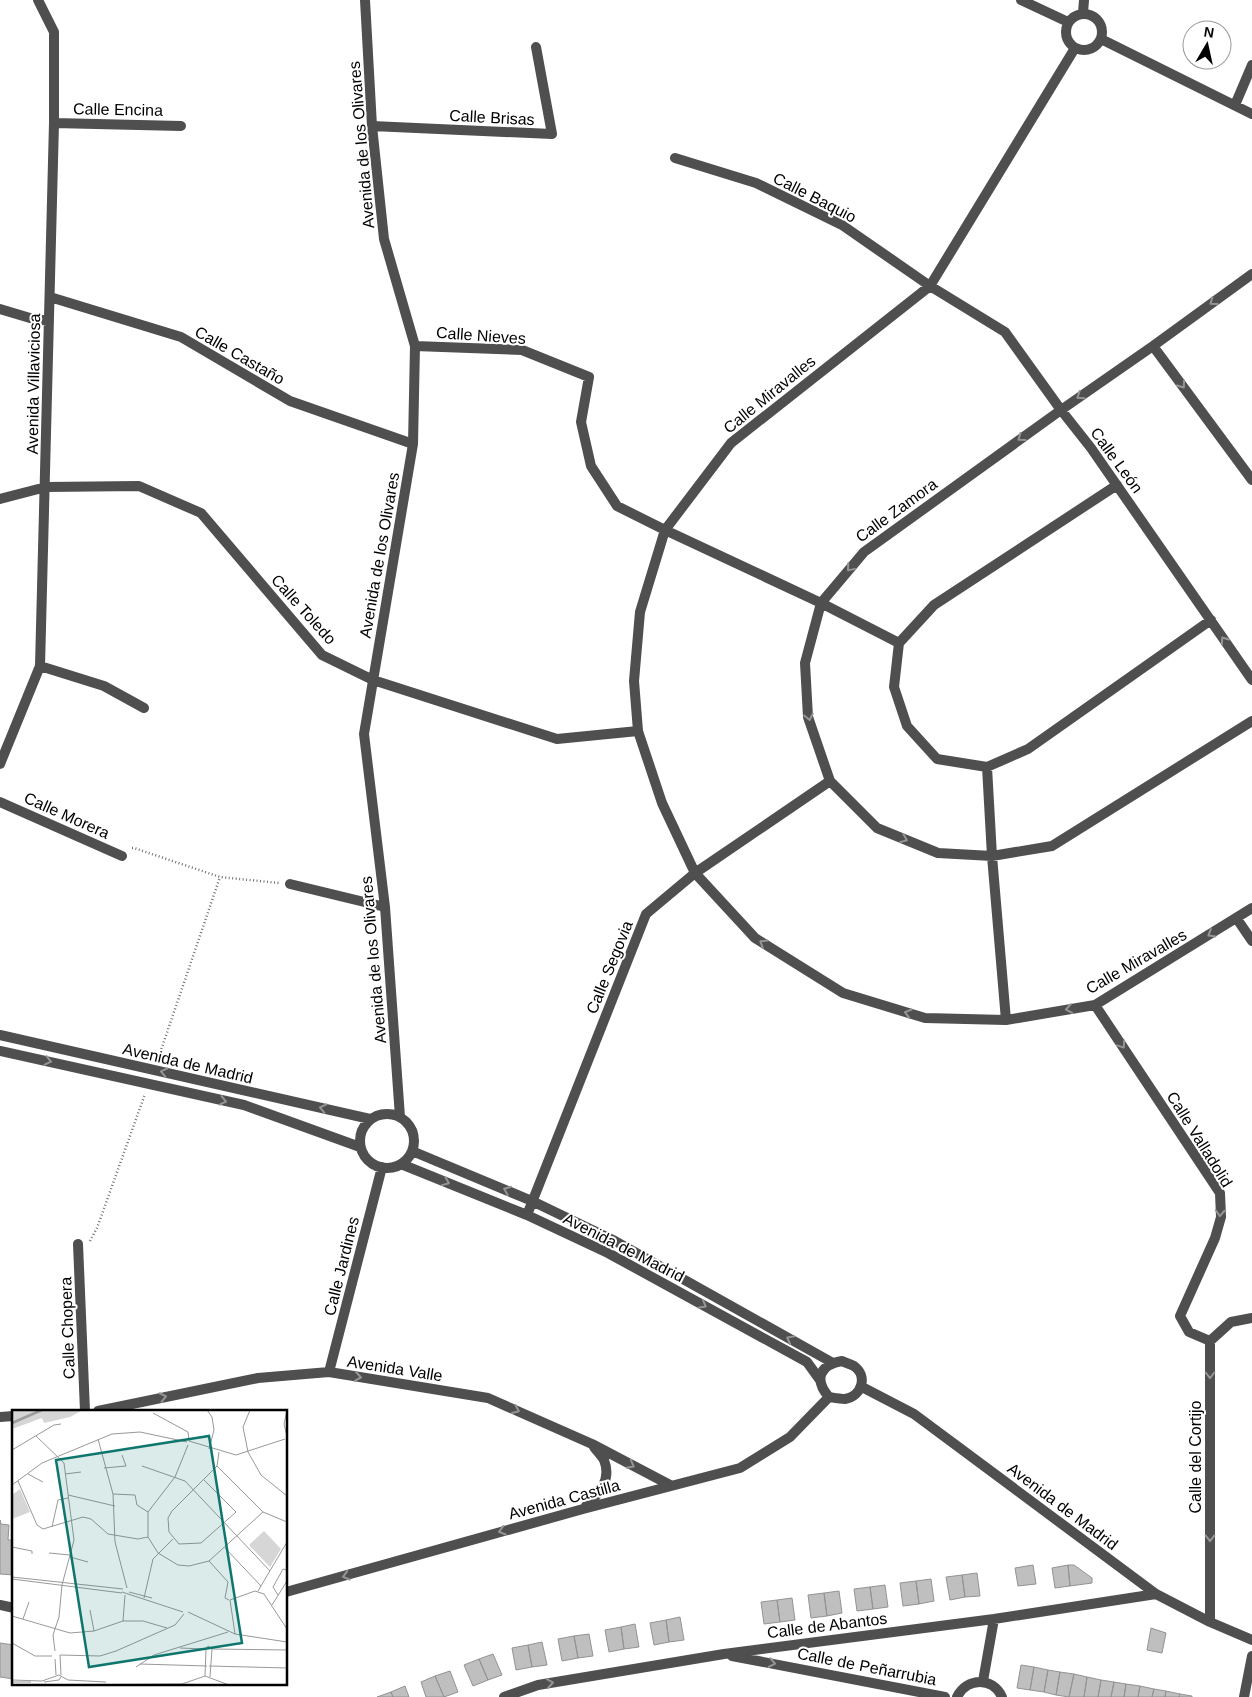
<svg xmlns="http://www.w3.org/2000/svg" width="1252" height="1697" viewBox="0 0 1252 1697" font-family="Helvetica,sans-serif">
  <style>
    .building { fill: #bfbfbf; stroke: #939393 }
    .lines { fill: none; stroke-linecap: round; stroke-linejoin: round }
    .path { stroke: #717171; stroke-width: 2.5; stroke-dasharray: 1 2.5; stroke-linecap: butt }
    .street { stroke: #4f4f4f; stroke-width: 10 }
    .oneway { stroke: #959595 }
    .labels { text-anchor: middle; stroke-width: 4; stroke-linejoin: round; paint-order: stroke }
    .street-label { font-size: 16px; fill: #000; stroke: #fff }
    .inset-river { fill: none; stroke: #9d9d9d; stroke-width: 2.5 }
    .inset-road { fill: none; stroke: #999; stroke-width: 1 }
    .view { fill: #0f766e; fill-opacity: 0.15; stroke: #0f766e; stroke-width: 2.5 }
    .inset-edge { fill: none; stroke: #000; stroke-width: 2.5 }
  </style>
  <rect width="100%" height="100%" fill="#fff"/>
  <!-- building -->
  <path class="building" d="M 0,1520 L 1,1524 L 9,1525 L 8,1540 L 14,1540 L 14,1575 L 0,1574 Z
    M 1033,1565 L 1036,1584 L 1018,1586 L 1015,1568 Z
    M 1068,1565 L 1074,1565 L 1092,1578 L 1092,1583 L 1070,1586 Z
    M 1068,1565 L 1070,1586 L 1055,1588 L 1052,1568 Z
    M 977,1573 L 980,1596 L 965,1597 L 962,1575 Z
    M 962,1575 L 965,1597 L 950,1600 L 946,1577 Z
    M 931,1579 L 934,1601 L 919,1604 L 916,1581 Z
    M 916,1581 L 919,1604 L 903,1606 L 900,1583 Z
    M 885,1585 L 888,1607 L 873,1609 L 870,1587 Z
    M 870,1587 L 873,1609 L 857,1611 L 854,1589 Z
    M 839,1591 L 842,1613 L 827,1616 L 824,1593 Z
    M 824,1593 L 827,1616 L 811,1618 L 808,1595 Z
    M 792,1598 L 795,1620 L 780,1622 L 777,1600 Z
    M 777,1600 L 780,1622 L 764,1624 L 761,1602 Z
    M 680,1617 L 684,1640 L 669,1642 L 666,1620 Z
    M 666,1620 L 669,1642 L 654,1645 L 650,1623 Z
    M 635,1624 L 639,1647 L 624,1649 L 621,1627 Z
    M 621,1627 L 624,1649 L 609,1652 L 605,1630 Z
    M 1151,1628 L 1166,1633 L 1162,1653 L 1147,1650 Z
    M 589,1634 L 593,1656 L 578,1658 L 574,1636 Z
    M 574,1636 L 578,1658 L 562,1661 L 558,1639 Z
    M 542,1642 L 547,1665 L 532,1667 L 528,1645 Z
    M 0,1643 L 14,1645 L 14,1679 L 0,1677 Z
    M 528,1645 L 532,1667 L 516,1670 L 512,1648 Z
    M 493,1654 L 502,1675 L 488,1680 L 479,1659 Z
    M 479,1659 L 488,1680 L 473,1686 L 464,1665 Z
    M 1021,1665 L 1034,1667 L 1030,1690 L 1017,1688 Z
    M 1034,1667 L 1048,1670 L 1044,1692 L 1030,1690 Z
    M 1048,1670 L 1060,1672 L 1056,1695 L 1044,1692 Z
    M 450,1671 L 458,1692 L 444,1697 L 435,1676 Z
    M 1060,1672 L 1074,1674 L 1069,1697 L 1056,1695 Z
    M 1074,1674 L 1087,1677 L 1084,1697 L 1069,1697 Z
    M 435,1676 L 444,1697 L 426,1697 L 421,1682 Z
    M 1087,1677 L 1101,1680 L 1098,1697 L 1084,1697 Z
    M 1101,1680 L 1114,1682 L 1111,1697 L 1098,1697 Z
    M 1114,1682 L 1126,1684 L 1124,1697 L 1111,1697 Z
    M 1126,1684 L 1140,1686 L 1138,1697 L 1124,1697 Z
    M 405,1686 L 409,1697 L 393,1697 L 391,1692 Z
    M 1140,1686 L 1154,1689 L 1152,1697 L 1138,1697 Z
    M 1154,1689 L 1166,1691 L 1165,1697 L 1152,1697 Z
    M 1166,1691 L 1180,1694 L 1179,1697 L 1165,1697 Z
    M 391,1692 L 393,1697 L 377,1697 Z
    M 1180,1694 L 1192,1696 L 1192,1697 L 1179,1697 Z"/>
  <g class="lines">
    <!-- path -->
    <path class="path" d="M 132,848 L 134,848 L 220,877 L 279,883
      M 158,1059 L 220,877
      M 90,1241 L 97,1228 L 145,1094"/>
    <!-- street -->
    <path class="street" d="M 365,0 L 372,126 L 384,239 L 415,346 L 413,444 L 364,734 L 385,907 L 400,1117
      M 1021,0 L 1068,22
      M 1083,13 L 1084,0
      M1066 32a18 18 0 1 1 36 0a18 18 0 1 1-36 0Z
      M 1101,39 L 1252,114
      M 1075,48 L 930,286 L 731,443 L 665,530 L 640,612 L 634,681 L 638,731 L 662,803 L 695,873 L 755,938 L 843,993 L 925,1018 L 1006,1020 L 1095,1005 L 1252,908
      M 1235,105 L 1252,65
      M 54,123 L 181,126
      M 372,126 L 552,134 L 536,47
      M 675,158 L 756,183 L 842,225 L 930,286 L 1005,332 L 1061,410 L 1091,448 L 1252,680
      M 1252,274 L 1153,346 L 1061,410 L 864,552 L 821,603 L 805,663 L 808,717 L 830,781 L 877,828 L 938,853 L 992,856 L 1052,846 L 1252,721
      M 50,297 L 181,337 L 290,401 L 413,444
      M 0,309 L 30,318 L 49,321
      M 415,346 L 522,350 L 589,377 L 581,422 L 591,466 L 617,506 L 665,530 L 821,603 L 899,643
      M 1153,346 L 1252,480
      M 1117,485 L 934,605 L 899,643 L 894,687 L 907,726 L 937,759 L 987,767 L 1028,749 L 1211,620
      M 0,499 L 46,487 L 139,486 L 201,513 L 322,655 L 373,680 L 557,739 L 638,731
      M 40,666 L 104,686 L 144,708
      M 0,764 L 40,666 L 54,123 L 54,32 L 38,0
      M 987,767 L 992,856 L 1006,1020
      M 0,802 L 122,856
      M 290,884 L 385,907
      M 1237,919 L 1252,941
      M 1095,1005 L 1220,1193 L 1221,1217 L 1215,1238 L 1180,1316 L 1189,1332 L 1210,1341
      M 0,1035 L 370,1119
      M 0,1051 L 244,1105 L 360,1147
      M360 1141a27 27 0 1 1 54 0a27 27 0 1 1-54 0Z
      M 412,1151 L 532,1201 L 615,1241 L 833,1363
      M 401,1164 L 527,1215 L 608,1253 L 807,1362 L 820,1380
      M 527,1215 L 646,914 L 695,873 L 830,781
      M 78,1244 L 85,1411
      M 842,1361 C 846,1363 850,1364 854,1366 C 868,1376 862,1396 845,1399 C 840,1399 835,1398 829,1397 C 814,1380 819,1365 842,1361 Z
      M 329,1372 L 382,1167
      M 862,1387 L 914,1414 L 1156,1594 L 1210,1622 L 1252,1640
      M 98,1411 L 258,1378 L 329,1372 L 488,1398 L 592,1444 L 670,1485
      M 0,1417 L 14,1416
      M 586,1506 C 599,1494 612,1480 604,1460 C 602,1456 597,1451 594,1447
      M 286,1592 L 583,1509 L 740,1468 L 790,1437 L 829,1397
      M 0,1605 L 14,1608
      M 1210,1622 L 1210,1341 L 1231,1322 L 1252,1318
      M 732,1656 L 945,1697
      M 983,1681 L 994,1619
      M 504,1697 L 538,1685 L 724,1654 L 994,1619 L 1156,1594
      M 957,1697 C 967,1677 993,1677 1002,1697
      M 1244,1697 L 1252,1656"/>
  </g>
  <!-- one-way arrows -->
  <defs><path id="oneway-chevron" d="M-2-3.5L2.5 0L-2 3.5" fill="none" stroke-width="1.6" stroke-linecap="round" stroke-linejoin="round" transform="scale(1.25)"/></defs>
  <g class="oneway">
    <use href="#oneway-chevron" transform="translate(1213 302) rotate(144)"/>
    <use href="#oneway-chevron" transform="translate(1182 385) rotate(54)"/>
    <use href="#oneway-chevron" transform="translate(1080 396) rotate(146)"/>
    <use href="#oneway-chevron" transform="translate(1021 438) rotate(144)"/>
    <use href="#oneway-chevron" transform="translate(850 568) rotate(130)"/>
    <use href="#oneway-chevron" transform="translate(1224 640) rotate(-125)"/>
    <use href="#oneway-chevron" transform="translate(809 717) rotate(78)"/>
    <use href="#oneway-chevron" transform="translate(904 839) rotate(22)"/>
    <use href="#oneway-chevron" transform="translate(1211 934) rotate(149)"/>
    <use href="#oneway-chevron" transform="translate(763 943) rotate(-148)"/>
    <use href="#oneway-chevron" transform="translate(1069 1009) rotate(170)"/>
    <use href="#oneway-chevron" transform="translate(908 1013) rotate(-164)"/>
    <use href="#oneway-chevron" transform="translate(1122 1045) rotate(56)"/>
    <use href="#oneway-chevron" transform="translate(48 1061) rotate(13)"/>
    <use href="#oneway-chevron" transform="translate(164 1072) rotate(-167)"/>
    <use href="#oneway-chevron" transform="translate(223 1101) rotate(13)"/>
    <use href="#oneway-chevron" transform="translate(323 1108) rotate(-167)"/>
    <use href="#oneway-chevron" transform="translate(446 1182) rotate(22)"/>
    <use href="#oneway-chevron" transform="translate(507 1190) rotate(-158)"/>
    <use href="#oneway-chevron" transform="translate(1220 1213) rotate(93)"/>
    <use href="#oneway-chevron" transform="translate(703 1305) rotate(29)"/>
    <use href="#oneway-chevron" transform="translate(790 1339) rotate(-151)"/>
    <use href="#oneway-chevron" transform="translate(1210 1375) rotate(90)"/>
    <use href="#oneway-chevron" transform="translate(358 1377) rotate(9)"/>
    <use href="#oneway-chevron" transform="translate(163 1397) rotate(-12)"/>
    <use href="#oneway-chevron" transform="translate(516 1410) rotate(24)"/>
    <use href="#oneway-chevron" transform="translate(631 1465) rotate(28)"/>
    <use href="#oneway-chevron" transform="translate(502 1531) rotate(164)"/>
    <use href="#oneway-chevron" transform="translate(1210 1538) rotate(90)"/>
    <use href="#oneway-chevron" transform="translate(346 1576) rotate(164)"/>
    <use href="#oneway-chevron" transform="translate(772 1663) rotate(11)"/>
    <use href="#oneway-chevron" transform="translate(550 1683) rotate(-9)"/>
  </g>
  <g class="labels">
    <!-- street labels -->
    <g class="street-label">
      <text transform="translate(118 109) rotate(1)" y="6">Calle Encina</text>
      <text transform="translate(492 117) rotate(3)" y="6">Calle Brisas</text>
      <text transform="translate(361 145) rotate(-95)" y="6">Avenida de los Olivares</text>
      <text transform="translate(815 197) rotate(27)" y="6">Calle Baquio</text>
      <text transform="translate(481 335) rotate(4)" y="6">Calle Nieves</text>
      <text transform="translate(240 355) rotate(30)" y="6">Calle Castaño</text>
      <text transform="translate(33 384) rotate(-89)" y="6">Avenida Villaviciosa</text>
      <text transform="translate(769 394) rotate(-39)" y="6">Calle Miravalles</text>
      <text transform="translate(1117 460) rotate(54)" y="6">Calle León</text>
      <text transform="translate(896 510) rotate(-36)" y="6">Calle Zamora</text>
      <text transform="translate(379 555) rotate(-80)" y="6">Avenida de los Olivares</text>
      <text transform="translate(304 609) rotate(48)" y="6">Calle Toledo</text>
      <text transform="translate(67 815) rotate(24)" y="6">Calle Morera</text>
      <text transform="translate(373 960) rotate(-95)" y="6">Avenida de los Olivares</text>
      <text transform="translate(1136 961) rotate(-30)" y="6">Calle Miravalles</text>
      <text transform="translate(609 967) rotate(-68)" y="6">Calle Segovia</text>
      <text transform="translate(188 1063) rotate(13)" y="6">Avenida de Madrid</text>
      <text transform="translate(1200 1139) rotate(58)" y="6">Calle Valladolid</text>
      <text transform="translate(624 1247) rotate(27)" y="6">Avenida de Madrid</text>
      <text transform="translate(341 1266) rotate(-76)" y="6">Calle Jardines</text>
      <text transform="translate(67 1328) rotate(-92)" y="6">Calle Chopera</text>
      <text transform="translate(395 1368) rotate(9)" y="6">Avenida Valle</text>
      <text transform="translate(1195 1457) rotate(-90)" y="6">Calle del Cortijo</text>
      <text transform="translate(564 1499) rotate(-15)" y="6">Avenida Castilla</text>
      <text transform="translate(1063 1506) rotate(37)" y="6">Avenida de Madrid</text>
      <text transform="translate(827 1625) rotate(-7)" y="6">Calle de Abantos</text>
      <text transform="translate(867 1666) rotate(11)" y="6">Calle de Peñarrubia</text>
    </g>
  </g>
  <!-- overview -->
  <g transform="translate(12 1410)">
    <rect width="275" height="275" fill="#fff"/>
    <path d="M 0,0 L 71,0 L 58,7 L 32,13 L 30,8 L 0,19 ZM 8,79 L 18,102 L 0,109 L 0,85 ZM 252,121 L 269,139 L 258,157 L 237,135 Z" fill="#d6d6d6"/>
    <path class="inset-river" d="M 0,13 L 30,0"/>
    <path class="inset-road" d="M 195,0 L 200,7 L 202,20 L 197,39M 238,0 L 231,17 L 236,42 L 249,65 L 275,86M 141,3 L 176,22 L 177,31M 24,26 L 52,53 L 62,130 L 50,175 L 47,207 L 41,225 L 43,241M 275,26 L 272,14 L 275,1M 86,29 L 101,84 L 103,132 L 115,178M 177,31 L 224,45 L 273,29M 176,35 L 163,67 L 136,102 L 136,127 L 146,143 L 166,155 L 177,156 L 197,151 L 251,102M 0,40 L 42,15 L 49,14M 130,56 L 173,71 L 258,161M 205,56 L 251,102 L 275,112M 92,58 L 114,56 L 110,45M 16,64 L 31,72M 53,64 L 69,62M 192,70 L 224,102 L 189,133 L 167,134 L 157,122 L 156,108 L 160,101 L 205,56 L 207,42M 6,71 L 25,115 L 31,119 L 71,107 L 79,109 L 96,124 L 126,129 L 136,127M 0,75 L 30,53 L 100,24 L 128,22 L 175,32M 101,84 L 123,85 L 125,95 L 136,102M 56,85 L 103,96M 40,117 L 46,90 L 56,88M 0,137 L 20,141 L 20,144M 213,138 L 249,176M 37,143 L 58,145M 58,147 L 76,152M 197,151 L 216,172 L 213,188 L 217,190M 0,167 L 111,179M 0,169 L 110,183M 246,181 L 275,132M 110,182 L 171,202M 117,182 L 140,188M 266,185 L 261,177 L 271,159 L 275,160M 132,188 L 141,149 L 161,129M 260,195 L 275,171M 78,200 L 82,221M 176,202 L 223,224 L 275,232M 0,206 L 58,223 L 82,221 L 111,211 L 131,211 L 155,218M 11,209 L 17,192M 111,211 L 113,185M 223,224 L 218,190 L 243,181 L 252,184 L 275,219M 0,233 L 23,246 L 40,246M 168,238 L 193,239M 200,239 L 275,240M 48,245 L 88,246 L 104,241 L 163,215 L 172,204M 48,245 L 49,265M 43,249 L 44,265M 128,254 L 195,256M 197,256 L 275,258M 124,257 L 142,245 L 216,222M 193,266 L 194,239 L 196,236 L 200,239 L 198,267M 0,270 L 30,271 L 47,265 L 56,270 L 94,272M 0,272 L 19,272M 32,272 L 47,270 L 49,267M 31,275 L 170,274 L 193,266 L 217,275"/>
    <path class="view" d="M 197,26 L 230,233 L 77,257 L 44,50 Z"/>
    <rect width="275" height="275" class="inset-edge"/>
  </g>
  <!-- north arrow -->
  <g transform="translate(1207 45) rotate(9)"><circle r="24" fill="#ffffff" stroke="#999999"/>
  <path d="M0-4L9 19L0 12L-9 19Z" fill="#000000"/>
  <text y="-8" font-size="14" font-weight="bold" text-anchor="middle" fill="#000000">N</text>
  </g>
</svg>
